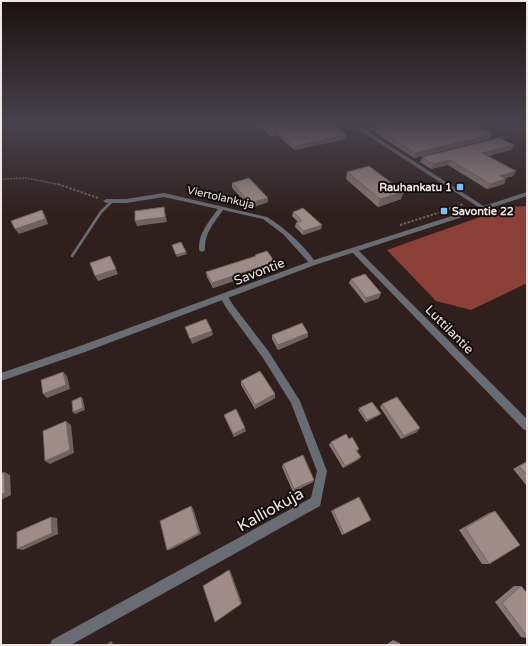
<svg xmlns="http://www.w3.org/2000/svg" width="528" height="646" viewBox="0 0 528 646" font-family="'Varela Round',sans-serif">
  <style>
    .forest { fill: #8d4037 }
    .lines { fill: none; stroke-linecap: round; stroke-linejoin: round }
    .path-far1 { stroke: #6e605e; stroke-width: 1.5; stroke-dasharray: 2 1; stroke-linecap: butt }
    .path { stroke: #6e605e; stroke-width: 2; stroke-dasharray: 2.5 1.5; stroke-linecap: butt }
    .service { fill: #686d73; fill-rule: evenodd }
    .minor { fill: #686d73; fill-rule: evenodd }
    .tertiary { fill: #686d73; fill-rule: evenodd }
    .wall { fill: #897876 }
    .shaded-wall { fill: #6f6260 }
    .building { fill: #9f8c89; stroke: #6f6260 }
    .poi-dot { fill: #80bdfa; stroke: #130c0b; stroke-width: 1.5 }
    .labels { text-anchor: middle; stroke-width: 4; stroke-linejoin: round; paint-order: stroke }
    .far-poi-label { font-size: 11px; font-weight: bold; fill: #f0e6e4; stroke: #130c0b; text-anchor: end }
    .far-street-label { font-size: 11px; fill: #f0e6e4; stroke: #130c0b }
    .street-label { font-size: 13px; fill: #f0e6e4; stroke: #130c0b }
    .near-street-label { font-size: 16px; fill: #f0e6e4; stroke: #130c0b }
  </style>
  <rect width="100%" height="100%" fill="#2f201e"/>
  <!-- forest -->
  <path class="forest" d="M 527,206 L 527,283 L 471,310 L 436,301 L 387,250 L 508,207 Z"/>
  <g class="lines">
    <!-- path-far1 -->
    <path class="path-far1" d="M 481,124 L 527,131
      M 520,124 L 527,127
      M 511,135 L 522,132
      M 1,179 L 26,178 L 61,185"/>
    <!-- path -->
    <path class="path" d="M 58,184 L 98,198
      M 445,210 L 463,204
      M 400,225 L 441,212"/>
    <!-- service -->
    <path class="service" d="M 111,200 L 114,201 L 102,213 L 73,257 L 71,257 L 71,255 L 100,211 Z"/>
    <!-- minor -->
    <path class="minor" d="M 350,124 L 355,124 L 364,130 L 389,124 L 397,124 L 367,131 L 488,209 L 483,210 Z
      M 502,136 L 506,137 L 490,142 L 488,141 Z
      M 164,193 L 267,217 C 286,229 304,245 316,263 L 313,265 L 311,265 L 283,234 L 263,219 L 223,210 C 214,223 204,233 205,250 L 202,252 L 199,250 C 198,233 209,222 218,209 L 164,197 L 126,203 L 106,203 L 103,201 L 106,199 L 126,199 Z
      M 352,248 L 356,248 L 527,419 L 527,431 L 523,429 L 352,252 Z
      M 224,294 L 227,295 L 233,305 L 269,352 L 300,401 L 327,471 L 320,506 L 71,645 L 50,645 L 52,640 L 311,498 L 317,471 L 291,403 L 263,358 L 227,309 L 220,297 Z"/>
    <!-- tertiary -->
    <path class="tertiary" d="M 527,192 L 527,196 L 315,265 L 85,352 L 1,381 L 1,373 L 80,346 L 311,261 Z"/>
  </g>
  <!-- wall -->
  <path class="wall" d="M 257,124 L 332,124 L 347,135 L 346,139 L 295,150 L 277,135 L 270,136 Z
    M 388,124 L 474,124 L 489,131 L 488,132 L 492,134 L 490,139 L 414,158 L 375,133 L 376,129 L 387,126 Z
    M 511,150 L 487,156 L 516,171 L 513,176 L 505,178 L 506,179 L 504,184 L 487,189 L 448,165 L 431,169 L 420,162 L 422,157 Z
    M 347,172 L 401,199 L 378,207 L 346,179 Z
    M 232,183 L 268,202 L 251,208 L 232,188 Z
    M 293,212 L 321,229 L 303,235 L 295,227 L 296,223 L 298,222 L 292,216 Z
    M 255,255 L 275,262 L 275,267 L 213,288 L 207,277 L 206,272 L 255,257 Z
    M 351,279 L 379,298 L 365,303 L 349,283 Z
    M 308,333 L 308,337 L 278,350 L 272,339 L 272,335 Z
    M 241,381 L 275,398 L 255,409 L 241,385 Z
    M 382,404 L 417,432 L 401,439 L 380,407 Z
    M 359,408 L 379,415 L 366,422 L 358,410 Z
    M 224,415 L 246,431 L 234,437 L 225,418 Z
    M 349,439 L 359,449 L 357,452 L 358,460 L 343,468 L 329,445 L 331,442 Z
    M 527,461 L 527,486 L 513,469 Z
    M 283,464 L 314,480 L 313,482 L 293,492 L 282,467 Z
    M 333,510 L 371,520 L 342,535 L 331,511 Z
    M 495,511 L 489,564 L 482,564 L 459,530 L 489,513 Z
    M 514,586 L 521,586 L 527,593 L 527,638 L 521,637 L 495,602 Z
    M 393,640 L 400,643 L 400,645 L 386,645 Z"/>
  <!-- shaded-wall -->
  <path class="shaded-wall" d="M 64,124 L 69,124 L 70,127 L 61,129 L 59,125 Z
    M 278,131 L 277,135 L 270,136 L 270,132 Z
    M 489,131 L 487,135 L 492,134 L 490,139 L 414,158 L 415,153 Z
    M 347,135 L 346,139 L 295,150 L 295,146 Z
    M 514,145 L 511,150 L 480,158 L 482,153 Z
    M 450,160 L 448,165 L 431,169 L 433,164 Z
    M 516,171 L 513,176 L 498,180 L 500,176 Z
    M 506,179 L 504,184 L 487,189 L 490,184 Z
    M 404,192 L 401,199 L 378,207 L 380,199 Z
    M 268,198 L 268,202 L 251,208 L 250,203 Z
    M 164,207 L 167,222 L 137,226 L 135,221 Z
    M 42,210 L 45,215 L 48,224 L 19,234 L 15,229 Z
    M 322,225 L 321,229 L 303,235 L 303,231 Z
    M 186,252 L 187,254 L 177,257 L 176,255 Z
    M 110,256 L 118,274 L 98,281 L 95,276 Z
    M 275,262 L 275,267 L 213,288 L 212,283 Z
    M 381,293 L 379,298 L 365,303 L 366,298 Z
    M 212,331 L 213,335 L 192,344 L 190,339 Z
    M 308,333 L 308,337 L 278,350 L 278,345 Z
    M 63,372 L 67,376 L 70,389 L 47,398 L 43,394 Z
    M 275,394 L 275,398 L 255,409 L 255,405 Z
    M 81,397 L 83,399 L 85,410 L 75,414 L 73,412 Z
    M 381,414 L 379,415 L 366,422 L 367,420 Z
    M 66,421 L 71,425 L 74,453 L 50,464 L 45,461 Z
    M 245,428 L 246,431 L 234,437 L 233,434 Z
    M 420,428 L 417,432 L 401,439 L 404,436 Z
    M 361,457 L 358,460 L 343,468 L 345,466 Z
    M 4,472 L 10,475 L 11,495 L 1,500 L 1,494 Z
    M 314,480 L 313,482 L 293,492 L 294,489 Z
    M 191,506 L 193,508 L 201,534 L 170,550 L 167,550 Z
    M 51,517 L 57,518 L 58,534 L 23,550 L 17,549 Z
    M 229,570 L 230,570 L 242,603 L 241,604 Z
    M 112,641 L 113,645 L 108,645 L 108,643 Z"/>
  <!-- building -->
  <path class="building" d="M 261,124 L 332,124 L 347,135 L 295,146 L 278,131 L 270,132 Z
    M 389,124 L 474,124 L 489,131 L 487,132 L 492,134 L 415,153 L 376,129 L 391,125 Z
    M 499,138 L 514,145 L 482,153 L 516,171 L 500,176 L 506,179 L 490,184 L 450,160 L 433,164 L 422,157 Z
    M 369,166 L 404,192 L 380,199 L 347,172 Z
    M 249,178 L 268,198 L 250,203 L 232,183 Z
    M 164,207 L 165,217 L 135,221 L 135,211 Z
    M 303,208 L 322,225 L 303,231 L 296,223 L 302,221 L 293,212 Z
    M 42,210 L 45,219 L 15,229 L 11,221 Z
    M 181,242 L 186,252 L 176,255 L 172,245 Z
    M 267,251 L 275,262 L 212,283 L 206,272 L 256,256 L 255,255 Z
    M 110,256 L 116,269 L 95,276 L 90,263 Z
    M 365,274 L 381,293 L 366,298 L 351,279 Z
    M 206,319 L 212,331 L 190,339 L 185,327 Z
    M 302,323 L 308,333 L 278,345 L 272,335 Z
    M 260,371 L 275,394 L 255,405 L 241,381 Z
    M 63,372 L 66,385 L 43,394 L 41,380 Z
    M 81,397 L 83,408 L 73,412 L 72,401 Z
    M 397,397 L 420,428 L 404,436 L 382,404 Z
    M 372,402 L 381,414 L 367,420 L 359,408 Z
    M 236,409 L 245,428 L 233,434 L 224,415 Z
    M 66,421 L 70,450 L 45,461 L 43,431 Z
    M 346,434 L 349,439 L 352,437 L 359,449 L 356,450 L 361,457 L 345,466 L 331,442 Z
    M 303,455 L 314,480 L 294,489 L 283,464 Z
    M 527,462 L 527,475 L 519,466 Z
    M 4,472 L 5,493 L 1,494 L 1,474 Z
    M 359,497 L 371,520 L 344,534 L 333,510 Z
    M 191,506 L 199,533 L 167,550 L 160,521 Z
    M 495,511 L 520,545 L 489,564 L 465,528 Z
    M 51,517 L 52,533 L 17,549 L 17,532 Z
    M 229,570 L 241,604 L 215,622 L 203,586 Z
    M 521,586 L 527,593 L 527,636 L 502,603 Z"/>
  <!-- sky -->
  <linearGradient id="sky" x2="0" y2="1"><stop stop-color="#1a1210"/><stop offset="0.58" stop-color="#47424c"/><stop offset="1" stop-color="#47424c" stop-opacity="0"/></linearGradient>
  <rect width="528" height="214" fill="url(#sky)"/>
  <!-- markers -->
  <g class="poi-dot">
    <rect x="456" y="183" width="8" height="8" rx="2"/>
    <rect x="440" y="207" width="8" height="8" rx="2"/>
  </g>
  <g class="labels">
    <!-- far-poi labels -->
    <g class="far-poi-label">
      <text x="452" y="191">Rauhankatu 1</text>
      <text x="452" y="215" text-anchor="start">Savontie 22</text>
    </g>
    <!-- far-street labels -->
    <g class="far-street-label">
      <text transform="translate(221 197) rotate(13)" y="4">Viertolankuja</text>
    </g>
    <!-- street labels -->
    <g class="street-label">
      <text transform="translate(259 271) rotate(-21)" y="5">Savontie</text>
      <text transform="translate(450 329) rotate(45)" y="5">Luttilantie</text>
    </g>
    <!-- near-street labels -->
    <g class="near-street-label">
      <text transform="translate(270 509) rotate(-29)" y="6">Kalliokuja</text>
    </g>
  </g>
  <!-- border -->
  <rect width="528" height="646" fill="none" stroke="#f0e6e4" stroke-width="4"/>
</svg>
